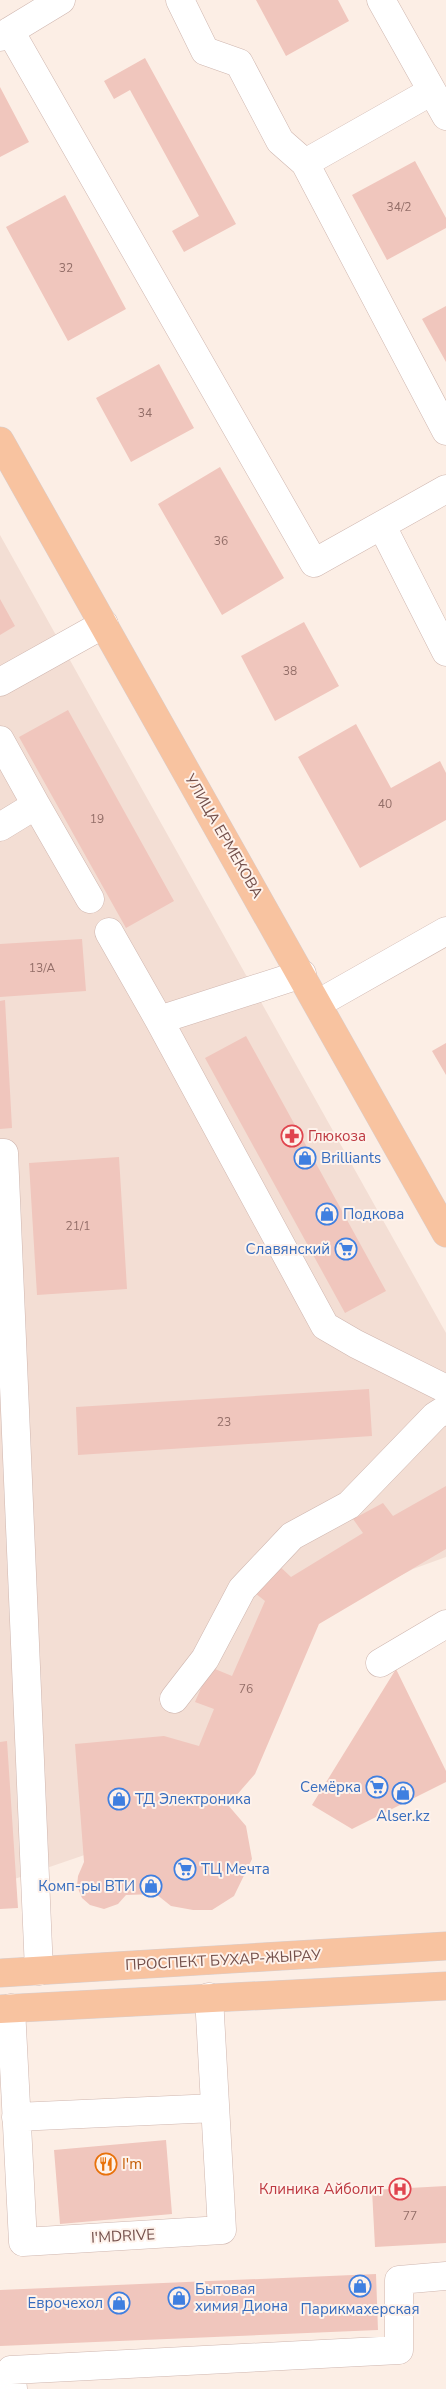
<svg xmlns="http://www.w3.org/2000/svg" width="446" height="2389" viewBox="0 0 446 2389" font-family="'Nunito Sans',sans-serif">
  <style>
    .residential { fill: #f3ded4 }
    .building { fill: #f0c6bd }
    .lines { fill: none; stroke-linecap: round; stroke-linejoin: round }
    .minor-casing { stroke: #cfb6af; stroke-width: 29 }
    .major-casing { stroke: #d8cecd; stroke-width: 29 }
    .minor { stroke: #fff; stroke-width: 28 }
    .major { stroke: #f8c3a0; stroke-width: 28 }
    .labels { text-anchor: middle; stroke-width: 4; stroke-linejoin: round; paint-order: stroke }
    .number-label { font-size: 12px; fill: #936e68 }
    .street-label { font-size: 15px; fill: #74504b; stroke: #fef2eb }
    .health-label { font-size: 15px; fill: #be3a42; stroke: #fef2eb; text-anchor: start }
    .shop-label { font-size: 15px; fill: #366cbe; stroke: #fef2eb; text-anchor: start }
    .food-label { font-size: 15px; fill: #c56008; stroke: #fef2eb; text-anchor: start }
  </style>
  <rect width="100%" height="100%" fill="#fceee5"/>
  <!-- residential -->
  <path class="residential" d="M 0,535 L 446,1333 L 446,1557 L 413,1569 L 283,1638 L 169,1826 L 0,1884 Z"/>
  <!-- building -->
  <path class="building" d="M 256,0 L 338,0 L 349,21 L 286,56 Z
    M 145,58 L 236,224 L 184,252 L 172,231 L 199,216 L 130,90 L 114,99 L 104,81 Z
    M 0,87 L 29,142 L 0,157 Z
    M 415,161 L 446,218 L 446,228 L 387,260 L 352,195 Z
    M 65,195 L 126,309 L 68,341 L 6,227 Z
    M 446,306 L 446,362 L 422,319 Z
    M 159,364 L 194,428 L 131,462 L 96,398 Z
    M 220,467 L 284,578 L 222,615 L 158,504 Z
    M 0,599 L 15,626 L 0,635 Z
    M 304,622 L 339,686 L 275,721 L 241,656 Z
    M 68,710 L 174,901 L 126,928 L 19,737 Z
    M 356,724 L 391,788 L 440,761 L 446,773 L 446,820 L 360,868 L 298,757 Z
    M 82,939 L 86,991 L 0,997 L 0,944 Z
    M 5,1000 L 12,1128 L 0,1129 L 0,1001 Z
    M 246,1036 L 386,1291 L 345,1313 L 205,1058 Z
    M 446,1043 L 446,1075 L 432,1051 Z
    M 119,1157 L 127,1289 L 37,1295 L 29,1163 Z
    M 369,1389 L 372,1436 L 78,1455 L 76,1407 Z
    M 446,1486 L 446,1549 L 319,1624 L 255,1774 L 228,1805 L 246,1826 L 252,1859 L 234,1896 L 212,1910 L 193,1910 L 171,1906 L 156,1894 L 126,1895 L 118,1904 L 104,1909 L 90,1905 L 82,1898 L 77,1886 L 78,1876 L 84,1862 L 75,1744 L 164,1736 L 199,1746 L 214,1709 L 195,1702 L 210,1667 L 232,1676 L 265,1601 L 250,1589 L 275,1562 L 291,1577 L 363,1533 L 353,1519 L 383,1503 L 393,1516 Z
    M 396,1669 L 446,1771 L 446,1782 L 352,1829 L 312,1805 Z
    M 7,1741 L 18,1908 L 0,1909 L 0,1742 Z
    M 166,2140 L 172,2214 L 60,2224 L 54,2150 Z
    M 446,2186 L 446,2243 L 375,2247 L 372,2190 Z
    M 376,2274 L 378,2330 L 0,2346 L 0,2290 Z"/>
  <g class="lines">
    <!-- minor casing -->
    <g class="minor-casing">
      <path id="minor" d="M 180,0 L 205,51 L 239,63 L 280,141 L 305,163 L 446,431
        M 381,0 L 446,116
        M 10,31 L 314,563 L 446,489
        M 0,37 L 61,0
        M 305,163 L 432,91
        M 382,526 L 446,652
        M 0,682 L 104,624
        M 0,740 L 36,805 L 0,827
        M 36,805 L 90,899
        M 109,932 L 159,1020
        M 302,974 L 159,1020 L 325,1326 L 356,1344 L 446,1389
        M 319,1003 L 446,931
        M 0,1153 L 4,1153 L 39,1971
        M 380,1663 L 446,1624
        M 174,1699 L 205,1659 L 242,1589 L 292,1536 L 349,1505 L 435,1416 L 446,1409
        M 11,2008 L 23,2242 L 222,2230 L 209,1997
        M 16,2117 L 215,2108
        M 13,2389 L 11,2370 L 399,2350 L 399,2280 L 446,2276"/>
    </g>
    <!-- major casing -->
    <g class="major-casing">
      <path id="major" d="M 0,441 L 446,1233
        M 0,1973 L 446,1946
        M 0,2009 L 446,1986"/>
    </g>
    <!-- minor -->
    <use href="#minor" class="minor"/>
    <!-- major -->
    <use href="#major" class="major"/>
  </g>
  <!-- icons -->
  <defs>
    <g id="pharmacy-ring" transform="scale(1.125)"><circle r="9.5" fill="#fef2eb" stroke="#e0444e" stroke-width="1.5"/><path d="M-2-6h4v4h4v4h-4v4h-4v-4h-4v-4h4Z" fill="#e0444e"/></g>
    <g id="shop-ring" transform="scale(1.125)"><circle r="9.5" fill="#fef2eb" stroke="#3f7fe0" stroke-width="1.5"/><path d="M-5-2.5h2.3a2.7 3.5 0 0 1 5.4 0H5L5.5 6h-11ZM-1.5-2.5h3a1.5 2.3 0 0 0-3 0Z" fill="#3f7fe0"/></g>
    <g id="supermarket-ring" transform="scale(1.125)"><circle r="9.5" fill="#fef2eb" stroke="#3f7fe0" stroke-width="1.5"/><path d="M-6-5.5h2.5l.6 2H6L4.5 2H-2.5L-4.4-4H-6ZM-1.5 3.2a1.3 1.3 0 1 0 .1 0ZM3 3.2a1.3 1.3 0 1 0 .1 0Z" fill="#3f7fe0"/></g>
    <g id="restaurant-ring" transform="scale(1.125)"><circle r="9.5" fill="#fef2eb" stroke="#e8710a" stroke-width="1.5"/><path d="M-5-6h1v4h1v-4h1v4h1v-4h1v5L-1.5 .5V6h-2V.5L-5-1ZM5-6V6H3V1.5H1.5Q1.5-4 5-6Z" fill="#e8710a"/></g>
    <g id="hospital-ring" transform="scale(1.125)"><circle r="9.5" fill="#fef2eb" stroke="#e0444e" stroke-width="1.5"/><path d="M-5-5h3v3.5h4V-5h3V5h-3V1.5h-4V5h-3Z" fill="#e0444e"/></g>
  </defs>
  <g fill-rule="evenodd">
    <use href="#pharmacy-ring" x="292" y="1136"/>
    <use href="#shop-ring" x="305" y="1158"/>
    <use href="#shop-ring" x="327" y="1214"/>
    <use href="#supermarket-ring" x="346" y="1249"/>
    <use href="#supermarket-ring" x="377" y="1787"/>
    <use href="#shop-ring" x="403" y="1793"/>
    <use href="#shop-ring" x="119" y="1799"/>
    <use href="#supermarket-ring" x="185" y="1869"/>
    <use href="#shop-ring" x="151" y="1886"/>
    <use href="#restaurant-ring" x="106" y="2164"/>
    <use href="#hospital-ring" x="400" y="2189"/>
    <use href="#shop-ring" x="360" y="2286"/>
    <use href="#shop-ring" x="179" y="2298"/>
    <use href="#shop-ring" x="119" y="2303"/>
  </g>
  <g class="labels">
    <!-- number labels -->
    <g class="number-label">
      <text x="399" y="211">34/2</text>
      <text x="66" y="272">32</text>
      <text x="145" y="417">34</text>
      <text x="221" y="545">36</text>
      <text x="290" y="675">38</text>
      <text x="385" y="808">40</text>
      <text x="97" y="823">19</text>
      <text x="42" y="972">13/А</text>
      <text x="78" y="1230">21/1</text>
      <text x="224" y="1426">23</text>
      <text x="246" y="1693">76</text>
      <text x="410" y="2220">77</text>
    </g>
    <!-- street labels -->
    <g class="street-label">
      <text transform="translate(224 836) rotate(60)" y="5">УЛИЦА ЕРМЕКОВА</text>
      <text transform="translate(223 1960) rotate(-3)" y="5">ПРОСПЕКТ БУХАР-ЖЫРАУ</text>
      <text transform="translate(123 2236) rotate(-3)" y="5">I'MDRIVE</text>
    </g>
    <!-- health labels -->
    <g class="health-label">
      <text x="308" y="1141">Глюкоза</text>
      <text x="384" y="2194" text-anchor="end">Клиника Айболит</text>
    </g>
    <!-- shop labels -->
    <g class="shop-label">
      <text x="321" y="1163">Brilliants</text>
      <text x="343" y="1219">Подкова</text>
      <text x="330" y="1254" text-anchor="end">Славянский</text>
      <text x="361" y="1792" text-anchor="end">Семёрка</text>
      <text x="135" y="1804">ТД Электроника</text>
      <text x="403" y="1821" text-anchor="middle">Alser.kz</text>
      <text x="201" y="1874">ТЦ Мечта</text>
      <text x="135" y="1891" text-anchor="end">Комп-ры ВТИ</text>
      <text x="195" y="2294">Бытовая<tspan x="195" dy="17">химия Диона</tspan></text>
      <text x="103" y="2308" text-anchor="end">Еврочехол</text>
      <text x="360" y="2314" text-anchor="middle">Парикмахерская</text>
    </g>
    <!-- food labels -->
    <g class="food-label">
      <text x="122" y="2169">I'm</text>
    </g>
  </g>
</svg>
